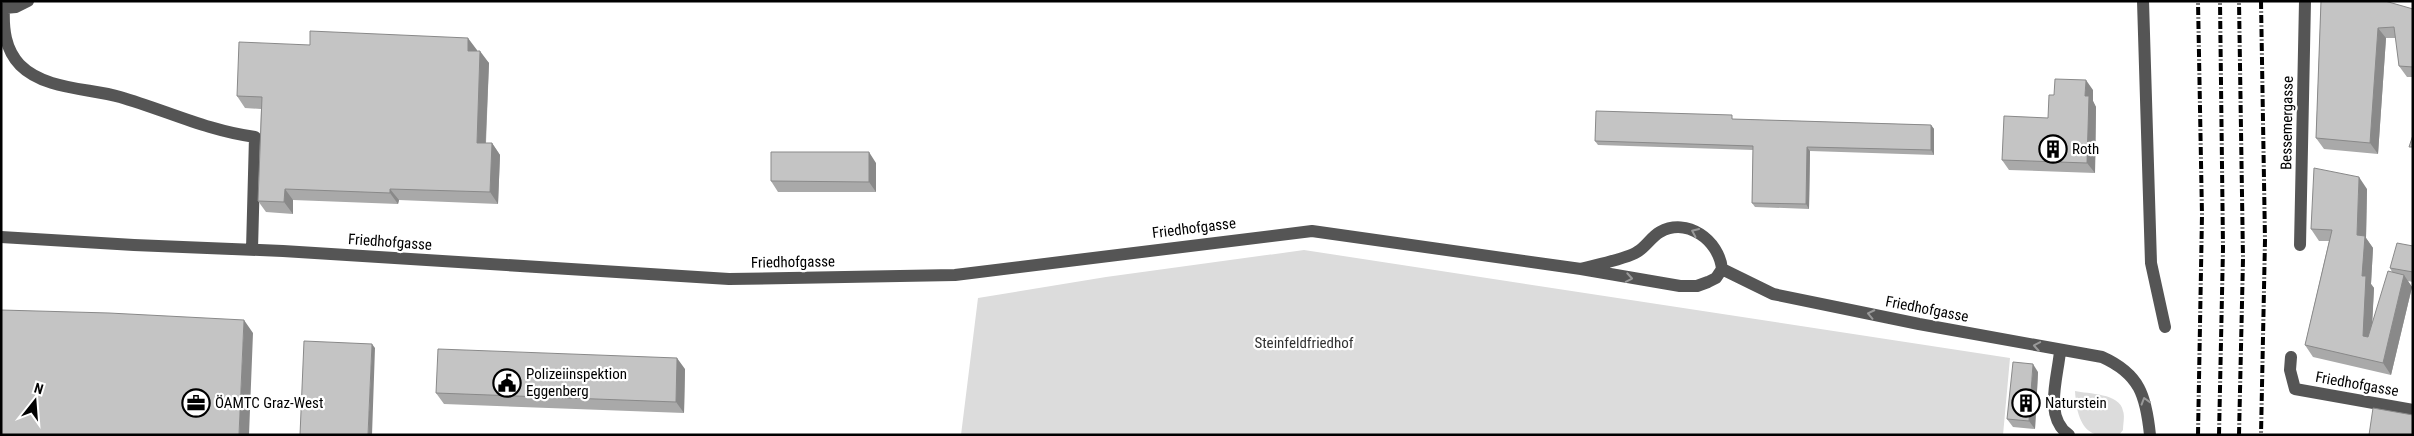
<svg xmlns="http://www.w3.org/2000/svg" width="2414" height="436" viewBox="0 0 2414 436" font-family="'Roboto Condensed',sans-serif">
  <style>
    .green { fill: #dcdcdc }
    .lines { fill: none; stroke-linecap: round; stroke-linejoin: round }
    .minor { stroke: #555; stroke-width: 12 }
    .rail { stroke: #000; stroke-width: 4; stroke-dasharray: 8 2.5 1 2.5; stroke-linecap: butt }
    .wall { fill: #a9a9a9 }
    .shaded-wall { fill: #898989 }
    .building { fill: #c4c4c4; stroke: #898989 }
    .oneway { stroke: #999 }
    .labels { text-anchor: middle; stroke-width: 4.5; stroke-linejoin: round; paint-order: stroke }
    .street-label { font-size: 15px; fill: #000; stroke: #fff }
    .poi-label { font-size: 15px; fill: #000; stroke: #fff; text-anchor: start }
    .park-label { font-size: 15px; fill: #333; stroke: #fff }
  </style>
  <rect width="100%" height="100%" fill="#fff"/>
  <!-- green -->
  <path class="green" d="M 1304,250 L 2010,358 L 2003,435 L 961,435 L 978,298 L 1106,277 Z
    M 2075,391 C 2088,394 2120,393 2123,411 C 2125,416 2123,424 2123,430 L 2119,435 C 2112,435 2104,436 2098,435 C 2079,431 2076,407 2075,391 Z"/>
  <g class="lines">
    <!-- minor -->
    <path class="minor" d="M 28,1 L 16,7 L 4,8 C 3,29 5,49 20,65 C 45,90 89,88 120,97 C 165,110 208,131 255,137 L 252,249
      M 2143,1 L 2151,263 L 2165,327
      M 1,237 L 134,245 L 283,251 L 729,279 L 955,275 L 1312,231 L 1581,269 L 1680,286 L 1697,286 L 1708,282 L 1716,278 L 1722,269 C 1719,240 1687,217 1660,232 C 1651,237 1646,247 1637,252 C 1626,259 1595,265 1581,269
      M 2300,245 L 2305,1
      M 1722,269 L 1773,294 L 1919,324 L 2102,357 C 2140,374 2146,396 2150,435
      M 2060,351 C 2058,377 2043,417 2069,435
      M 2291,357 L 2290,370 L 2295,389 L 2413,410"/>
    <!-- rail -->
    <path class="rail" d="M 2261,1 L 2265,240 L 2261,435
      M 2198,435 L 2202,215 L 2198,1
      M 2219,435 L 2223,248 L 2220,1
      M 2239,435 L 2243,259 L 2239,1"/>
  </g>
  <!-- wall -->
  <path class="wall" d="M 2321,1 L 2413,9 L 2413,77 L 2407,77 L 2399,66 L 2396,38 L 2386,38 L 2378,154 L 2324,149 L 2316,138 Z
    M 477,50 L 477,51 L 489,63 L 486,143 L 492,143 L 500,155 L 498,204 L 399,200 L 398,204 L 293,200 L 293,214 L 266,212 L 258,201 L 261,109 L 245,108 L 237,96 Z
    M 2093,90 L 2093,101 L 2096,107 L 2095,173 L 2009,170 L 2002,160 L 2048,118 L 2054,95 Z
    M 1735,119 L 1931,125 L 1934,129 L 1934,155 L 1810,151 L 1809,209 L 1755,207 L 1752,203 L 1753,150 L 1598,145 L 1595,141 Z
    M 876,163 L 876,192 L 778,192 L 771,181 Z
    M 2367,189 L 2366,238 L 2373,248 L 2371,284 L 2374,288 L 2372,323 L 2392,272 L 2390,268 L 2413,246 L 2413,282 L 2408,281 L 2412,287 L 2391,375 L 2313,357 L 2305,345 L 2329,241 L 2319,241 L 2311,229 Z
    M 685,369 L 684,413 L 444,404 L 436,393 Z
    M 2038,372 L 2035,429 L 2013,427 L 2007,419 Z"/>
  <!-- shaded-wall -->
  <path class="shaded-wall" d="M 2378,28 L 2386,38 L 2378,154 L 2370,143 Z
    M 468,38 L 477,50 L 476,62 L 468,51 Z
    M 480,51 L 489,63 L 485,155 L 477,143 Z
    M 2086,80 L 2093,90 L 2093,101 L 2096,107 L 2095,173 L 2087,163 L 2085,96 Z
    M 1931,125 L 1934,129 L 1934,155 L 1931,150 Z
    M 492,143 L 500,155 L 498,204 L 490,192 Z
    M 1807,147 L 1810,151 L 1809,209 L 1806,204 Z
    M 869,152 L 876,163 L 876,192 L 869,182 Z
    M 2359,177 L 2367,189 L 2366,238 L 2373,248 L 2371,284 L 2374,288 L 2371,348 L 2363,336 L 2362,276 L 2357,235 Z
    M 285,189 L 293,200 L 293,214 L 284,202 Z
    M 390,189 L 399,200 L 398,204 L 390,193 Z
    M 2404,275 L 2412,287 L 2391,375 L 2383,363 Z
    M 244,320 L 253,333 L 249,435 L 239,435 Z
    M 372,344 L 375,348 L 372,435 L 368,435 Z
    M 677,358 L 685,369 L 684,413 L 676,402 Z
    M 2033,364 L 2038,372 L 2035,429 L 2029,421 Z"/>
  <!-- building -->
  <path class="building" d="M 2321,1 L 2385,1 L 2413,9 L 2413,67 L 2399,66 L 2394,27 L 2378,28 L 2370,143 L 2316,138 Z
    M 310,31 L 468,38 L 468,51 L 480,51 L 477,143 L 492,143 L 490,192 L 390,189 L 390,193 L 285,189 L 284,202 L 258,201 L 262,97 L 237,96 L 239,42 L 310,45 Z
    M 2055,79 L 2086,80 L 2085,96 L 2089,96 L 2087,163 L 2002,160 L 2004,116 L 2048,118 L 2049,95 L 2054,95 Z
    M 1596,111 L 1732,115 L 1732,119 L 1931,125 L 1931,150 L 1807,147 L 1806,204 L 1752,203 L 1753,146 L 1595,141 Z
    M 2413,135 L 2413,147 L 2409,147 Z
    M 771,152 L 869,152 L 869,182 L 771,181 Z
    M 2314,168 L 2359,177 L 2357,235 L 2365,236 L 2362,276 L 2366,276 L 2363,336 L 2368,337 L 2388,271 L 2404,275 L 2383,363 L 2305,345 L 2332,230 L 2311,229 Z
    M 2397,243 L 2413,246 L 2413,272 L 2390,268 Z
    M 1,310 L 109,313 L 244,320 L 239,435 L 1,435 Z
    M 304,341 L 372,344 L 368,435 L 300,435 Z
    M 438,349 L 677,358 L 676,402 L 436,393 Z
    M 2013,362 L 2033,364 L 2029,421 L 2007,419 Z
    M 2373,408 L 2413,415 L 2413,435 L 2369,435 Z"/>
  <!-- one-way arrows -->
  <defs><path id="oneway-chevron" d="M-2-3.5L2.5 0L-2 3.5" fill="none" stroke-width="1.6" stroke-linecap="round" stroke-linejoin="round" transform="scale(1.25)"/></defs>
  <g class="oneway">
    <use href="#oneway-chevron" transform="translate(1695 232) rotate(-156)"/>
    <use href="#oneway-chevron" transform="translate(1629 278) rotate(10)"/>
    <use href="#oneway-chevron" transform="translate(1871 314) rotate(-168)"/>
    <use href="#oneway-chevron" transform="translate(2037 346) rotate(-170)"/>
    <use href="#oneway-chevron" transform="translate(2145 401) rotate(-107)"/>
  </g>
  <!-- icons -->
  <defs>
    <g id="building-ring" transform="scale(1.4375)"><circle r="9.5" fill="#fff" stroke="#000" stroke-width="1.5"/><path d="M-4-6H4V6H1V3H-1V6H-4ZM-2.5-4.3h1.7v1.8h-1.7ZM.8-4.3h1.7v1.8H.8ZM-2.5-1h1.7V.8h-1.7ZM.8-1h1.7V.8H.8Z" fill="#000"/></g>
    <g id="civic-ring" transform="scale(1.4375)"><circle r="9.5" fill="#fff" stroke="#000" stroke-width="1.5"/><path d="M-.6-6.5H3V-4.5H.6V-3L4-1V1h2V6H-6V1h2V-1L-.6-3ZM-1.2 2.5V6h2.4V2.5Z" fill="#000"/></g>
    <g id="office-ring" transform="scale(1.4375)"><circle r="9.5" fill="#fff" stroke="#000" stroke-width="1.5"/><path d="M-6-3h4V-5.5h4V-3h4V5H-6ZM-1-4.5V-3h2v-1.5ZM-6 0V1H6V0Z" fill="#000"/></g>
  </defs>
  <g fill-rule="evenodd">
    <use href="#building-ring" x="2053" y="149"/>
    <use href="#civic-ring" x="507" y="383"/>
    <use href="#office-ring" x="196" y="403"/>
    <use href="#building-ring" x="2026" y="403"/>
  </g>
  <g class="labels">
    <!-- street labels -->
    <g class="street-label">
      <text transform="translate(2287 123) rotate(-89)" y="5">Bessemergasse</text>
      <text transform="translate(1194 228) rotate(-7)" y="5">Friedhofgasse</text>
      <text transform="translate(390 242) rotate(4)" y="5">Friedhofgasse</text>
      <text transform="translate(793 262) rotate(-1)" y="5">Friedhofgasse</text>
      <text transform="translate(1927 309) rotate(11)" y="5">Friedhofgasse</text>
      <text transform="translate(2357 384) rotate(10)" y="5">Friedhofgasse</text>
    </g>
    <!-- poi labels -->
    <g class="poi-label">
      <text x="2072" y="154">Roth</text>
      <text x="526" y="379">Polizeiinspektion<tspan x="526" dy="17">Eggenberg</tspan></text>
      <text x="215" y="408">ÖAMTC Graz-West</text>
      <text x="2045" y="408">Naturstein</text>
    </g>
    <!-- park labels -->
    <g class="park-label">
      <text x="1304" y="348">Steinfeldfriedhof</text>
    </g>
  </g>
  <!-- border -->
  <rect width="2414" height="436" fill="none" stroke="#000000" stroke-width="5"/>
  <!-- north arrow -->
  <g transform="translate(35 401) rotate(17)" stroke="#ffffff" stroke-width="4" paint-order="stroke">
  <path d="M0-4L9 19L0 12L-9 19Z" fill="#000000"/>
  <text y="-8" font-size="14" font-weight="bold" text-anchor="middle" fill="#000000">N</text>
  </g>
</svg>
